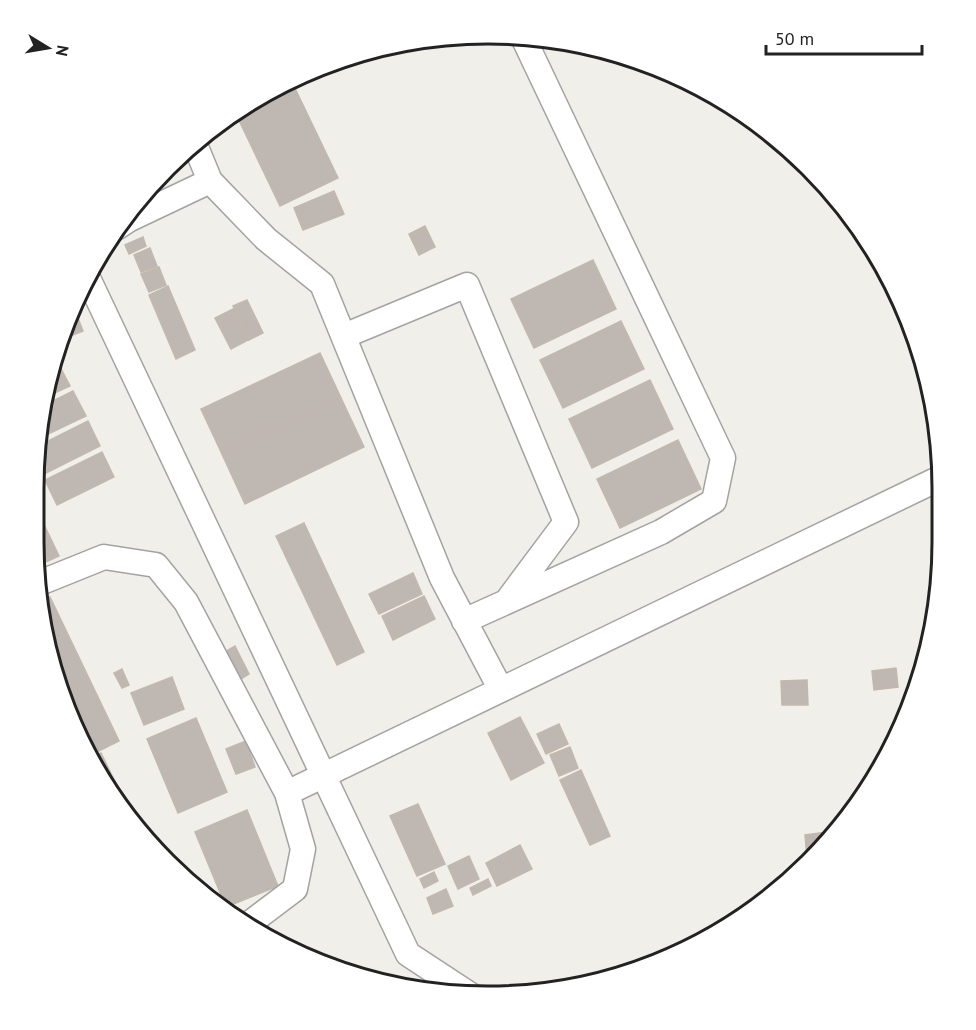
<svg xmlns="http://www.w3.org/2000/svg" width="976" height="1030" viewBox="0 0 976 1030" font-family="'PT Sans',sans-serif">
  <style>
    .building { fill: #bfb8b2; stroke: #c2b8ad; stroke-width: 1.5 }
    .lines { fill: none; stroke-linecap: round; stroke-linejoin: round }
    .minor-casing { stroke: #a3a3a3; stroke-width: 27 }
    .minor { stroke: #fff; stroke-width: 24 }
    .rim { fill: none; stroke: #222; stroke-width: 3 }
  </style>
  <rect width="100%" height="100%" fill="#f1efe9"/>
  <!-- building -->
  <path class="building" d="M 359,53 L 333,65 L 332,62 L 342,57 Z
    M 291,80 L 338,178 L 280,206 L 235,112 L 261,94 Z
    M 334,191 L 344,214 L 303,230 L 294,208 Z
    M 425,226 L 435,247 L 419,255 L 409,234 Z
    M 143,237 L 146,246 L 129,254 L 125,245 Z
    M 150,248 L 157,266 L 141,272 L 134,255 Z
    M 593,260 L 616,309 L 534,348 L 511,299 Z
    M 159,267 L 166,285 L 149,292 L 141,274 Z
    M 168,286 L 195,350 L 176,359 L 149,295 Z
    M 247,300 L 263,333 L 249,340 L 233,306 Z
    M 233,309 L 248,340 L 231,349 L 215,318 Z
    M 76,313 L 83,331 L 65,338 L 63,332 L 69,315 Z
    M 621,321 L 644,369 L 563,408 L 540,360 Z
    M 320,353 L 341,398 L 222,454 L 201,409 Z
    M 57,361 L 70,386 L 46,397 L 49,370 L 51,364 Z
    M 650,380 L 673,429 L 592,468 L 569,419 Z
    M 73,391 L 86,416 L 42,437 L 45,405 Z
    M 341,398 L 364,447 L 245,504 L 222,454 Z
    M 88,421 L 100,446 L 44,474 L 40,467 L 42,444 Z
    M 678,440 L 701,489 L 620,528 L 597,479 Z
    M 102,452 L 114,477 L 57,505 L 45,480 Z
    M 36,508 L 59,556 L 35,567 L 33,542 Z
    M 304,523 L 364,652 L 337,665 L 276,536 Z
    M 413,573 L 422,594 L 379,614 L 369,594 Z
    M 424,596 L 435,619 L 393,640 L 382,616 Z
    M 50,597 L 119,741 L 89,756 L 68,716 L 42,631 L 39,602 Z
    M 235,646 L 249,674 L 238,681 L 223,653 Z
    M 896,668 L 898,687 L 874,690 L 872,671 Z
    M 122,669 L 129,685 L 122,688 L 114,673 Z
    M 172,677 L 184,709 L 144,725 L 131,693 Z
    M 807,680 L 808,705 L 782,705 L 781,681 Z
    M 520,717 L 544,763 L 511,780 L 488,733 Z
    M 196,718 L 227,792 L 178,813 L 147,739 Z
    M 559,724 L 568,744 L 546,754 L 537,734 Z
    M 246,741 L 255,767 L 236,774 L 226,749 Z
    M 570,747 L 578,768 L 559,776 L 550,755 Z
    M 101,753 L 135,823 L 110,795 L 90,759 Z
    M 581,770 L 610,836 L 590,845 L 560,780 Z
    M 418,804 L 445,864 L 417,876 L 390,816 Z
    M 247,810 L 278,886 L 226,907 L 195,832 Z
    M 827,832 L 828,841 L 815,857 L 807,858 L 805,835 Z
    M 520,845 L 532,869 L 497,886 L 486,863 Z
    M 469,856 L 479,879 L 458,889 L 448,866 Z
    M 434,872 L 438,881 L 424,888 L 420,879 Z
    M 488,879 L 491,886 L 473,895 L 470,888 Z
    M 446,889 L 453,906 L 433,914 L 427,898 Z"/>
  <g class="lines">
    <!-- minor casing -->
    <g class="minor-casing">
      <path id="minor" d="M 194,142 L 210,181 L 266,239 L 322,284 L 442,578 L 501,690
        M 116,228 L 130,219 L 210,181
        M 87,276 L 408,954 L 472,996
        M 344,336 L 467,285 L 566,522 L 507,601
        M 37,584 L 104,557 L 156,565 L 186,602 L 287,793 L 303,849 L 295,889 L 246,926
        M 464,621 L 661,532 L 714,501 L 723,458 L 522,35
        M 287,793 L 938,479"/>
    </g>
    <!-- minor -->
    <use href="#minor" class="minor"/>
  </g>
  <!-- crop -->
  <path d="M0 0H976V1030H0ZM488 44H488A444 444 0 0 1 932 488V542A444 444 0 0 1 488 986H488A444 444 0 0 1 44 542V488A444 444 0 0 1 488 44Z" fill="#fff" fill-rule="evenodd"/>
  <path class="rim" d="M488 44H488A444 444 0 0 1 932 488V542A444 444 0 0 1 488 986H488A444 444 0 0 1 44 542V488A444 444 0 0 1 488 44Z"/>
  <!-- north arrow -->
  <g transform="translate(48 48) rotate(101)" stroke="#ffffff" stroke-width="4.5" paint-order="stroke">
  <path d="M0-4.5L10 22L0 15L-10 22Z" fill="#222222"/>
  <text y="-9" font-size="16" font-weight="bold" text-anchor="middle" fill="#222222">N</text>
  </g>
  <!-- scale -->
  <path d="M766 45v9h156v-9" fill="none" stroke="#222222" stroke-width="3"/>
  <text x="775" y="45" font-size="18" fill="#222222" stroke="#ffffff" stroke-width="4.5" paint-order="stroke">50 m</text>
</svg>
